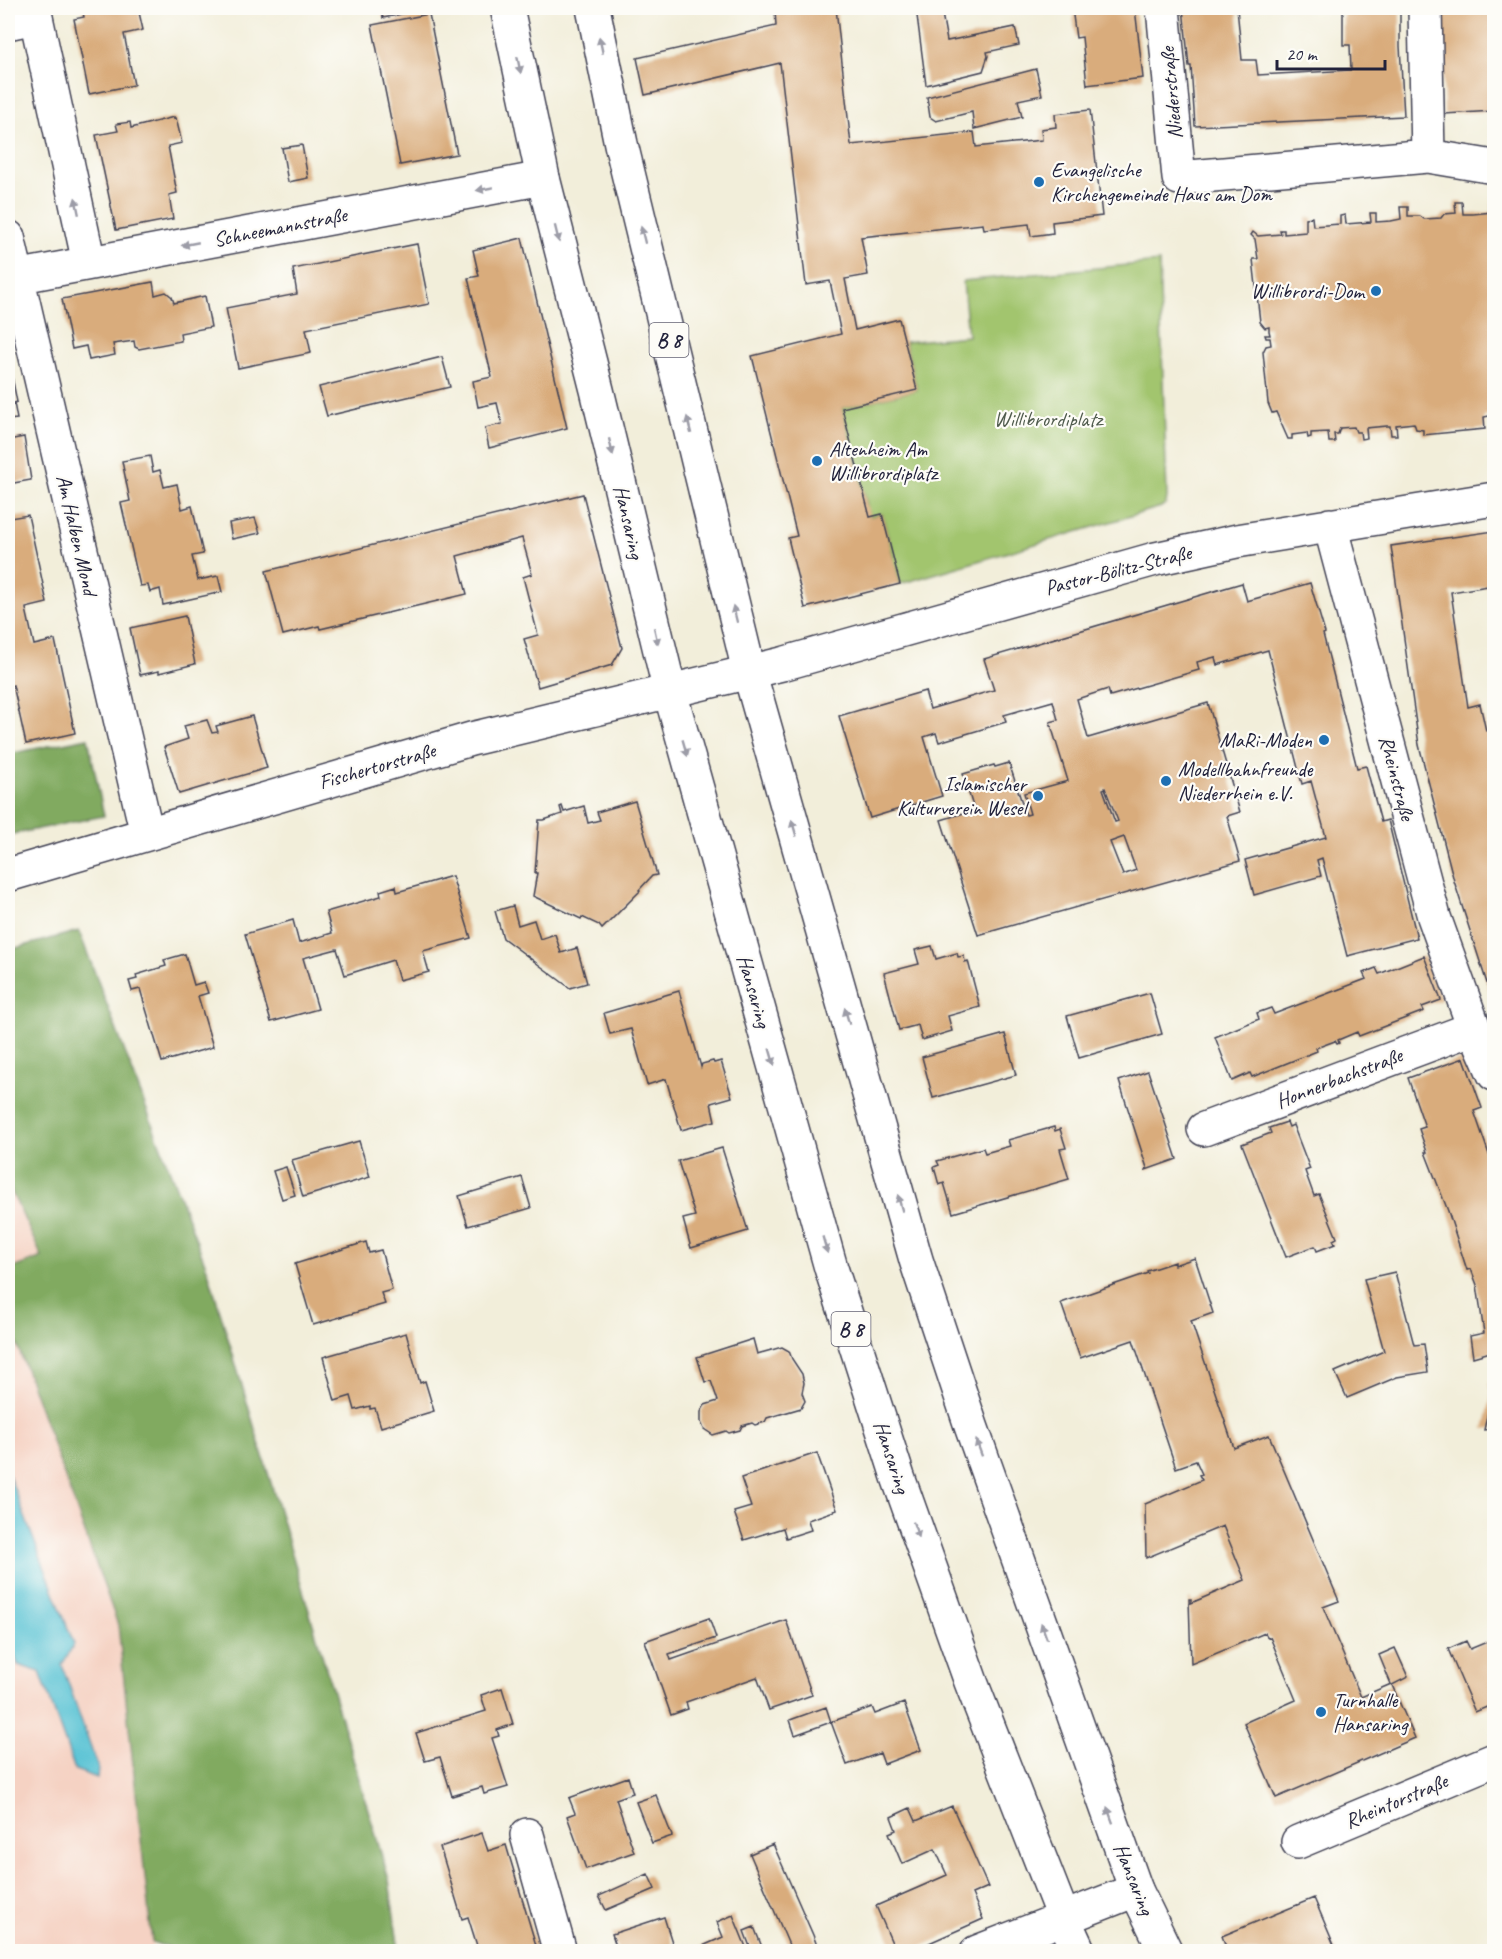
<svg xmlns="http://www.w3.org/2000/svg" width="1502" height="1959" viewBox="0 0 1502 1959" font-family="Caveat,sans-serif">
  <style>
    .built { fill: #f5d2c3 }
    .green { fill: #a2c56e; stroke: #627454; stroke-width: 1.5 }
    .forest { fill: #81aa61; stroke: #52664e; stroke-width: 1.5 }
    .water { fill: #58c2d4; stroke: #3d7288; stroke-width: 1.5 }
    .building { fill: #d9ac7c; fill-rule: evenodd }
    .lines { fill: none; stroke-linecap: round; stroke-linejoin: round }
    .street-casing { stroke: #414153; stroke-width: 36 }
    .primary-casing { stroke: #414153; stroke-width: 36 }
    .street { stroke: #fff; stroke-width: 33 }
    .primary { stroke: #fff; stroke-width: 33 }
    .oneway { fill: #9c9ca7 }
    .poi-dot { fill: #1f6fb2; stroke: #fdfcf7; stroke-width: 2 }
    .labels { text-anchor: middle; stroke-width: 4.5; stroke-linejoin: round; paint-order: stroke }
    .shield { fill: #fdfcf7; stroke: #646373; stroke-width: 1.5 }
    .shield-label { font-size: 20px; font-weight: bold; fill: #22223b }
    .street-label { font-size: 21px; fill: #22223b; stroke: #fdfcf7 }
    .poi-label { font-size: 21px; fill: #22223b; stroke: #fdfcf7; text-anchor: start }
    .park-label { font-size: 21px; fill: #4f5b4d; stroke: #fdfcf7 }
  </style>
  <rect width="100%" height="100%" fill="#fdfcf7"/>
  <filter id="ink" filterUnits="userSpaceOnUse"><feTurbulence type="fractalNoise" baseFrequency=".0167" numOctaves="2"/><feDisplacementMap in="SourceGraphic" scale="12" xChannelSelector="R" yChannelSelector="G"/><feConvolveMatrix kernelMatrix="1 2 1 2 8 2 1 2 1" color-interpolation-filters="sRGB"/></filter>
  <filter id="wash" filterUnits="userSpaceOnUse"><feTurbulence type="fractalNoise" baseFrequency=".008" numOctaves="4" result="noise"/><feDisplacementMap in="SourceGraphic" scale="24" xChannelSelector="R" yChannelSelector="G"/><feGaussianBlur stdDeviation="1.35" result="paint"/><feColorMatrix in="noise" values="0 0 0 0 0 0 0 0 0 0 0 0 0 0 0 0 0 1.4 0 .05"/><feComposite in="paint" operator="in"/></filter>
  <g filter="url(#wash)">
    <rect width="100%" height="100%" fill="#f2eeda"/>
    <!-- built -->
    <path class="built" d="M 8,1184 L 43,1257 L 8,1270 Z
      M 8,1319 L 118,1625 L 153,1951 L 8,1951 Z"/>
    <!-- green -->
    <path class="green" d="M 1159,262 L 1167,497 L 1166,503 L 1161,507 L 900,584 L 882,514 L 870,517 L 842,408 L 917,390 L 905,342 L 968,336 L 963,281 Z"/>
    <!-- forest -->
    <path class="forest" d="M 88,738 L 104,816 L 8,835 L 8,754 Z
      M 79,931 L 208,1271 L 389,1880 L 399,1951 L 180,1952 L 152,1942 L 118,1625 L 8,1319 L 8,1270 L 42,1257 L 8,1184 L 8,950 Z"/>
    <!-- water -->
    <path class="water" d="M 8,1473 L 74,1644 L 62,1665 L 98,1768 L 97,1778 L 75,1770 L 40,1672 L 18,1665 L 8,1636 Z"/>
    <g id="blocks">
      <!-- building -->
      <path class="building" d="M 82,8 L 138,8 L 143,30 L 124,34 L 134,85 L 89,94 L 74,19 L 84,17 Z
        M 381,8 L 410,8 L 411,12 L 383,18 Z
        M 798,8 L 836,8 L 851,145 L 974,132 L 976,147 L 1042,140 L 1041,129 L 1056,127 L 1055,114 L 1090,110 L 1102,216 L 1052,222 L 1053,233 L 1031,236 L 1029,224 L 984,229 L 983,224 L 861,237 L 868,275 L 845,279 L 855,330 L 899,319 L 917,390 L 842,408 L 870,517 L 882,514 L 900,584 L 805,608 L 788,538 L 797,536 L 752,356 L 841,334 L 830,281 L 806,285 L 780,63 L 645,95 L 637,58 L 776,26 L 775,10 Z
        M 916,8 L 941,8 L 947,41 L 1015,27 L 1019,45 L 987,52 L 988,56 L 983,71 L 926,85 Z
        M 1072,8 L 1135,8 L 1143,78 L 1087,85 L 1082,37 L 1076,38 Z
        M 1183,8 L 1237,8 L 1242,60 L 1256,60 L 1258,75 L 1351,70 L 1350,45 L 1343,45 L 1343,8 L 1400,8 L 1400,46 L 1404,116 L 1195,126 L 1191,66 L 1189,66 Z
        M 1441,8 L 1492,8 L 1494,111 L 1444,114 Z
        M 429,14 L 457,154 L 400,165 L 372,25 Z
        M 1036,69 L 1042,95 L 1018,100 L 1022,117 L 974,129 L 972,112 L 936,121 L 930,117 L 927,97 Z
        M 174,117 L 174,119 L 176,118 L 182,143 L 168,146 L 177,193 L 169,195 L 173,219 L 116,230 L 96,135 L 118,131 L 116,124 L 130,122 L 131,128 Z
        M 302,145 L 308,178 L 288,182 L 282,148 Z
        M 1455,202 L 1462,202 L 1463,214 L 1473,214 L 1492,212 L 1492,202 L 1494,202 L 1494,415 L 1484,417 L 1485,429 L 1423,435 L 1423,430 L 1416,429 L 1414,423 L 1396,425 L 1397,435 L 1391,435 L 1390,426 L 1387,426 L 1366,428 L 1367,438 L 1361,439 L 1360,432 L 1356,432 L 1354,427 L 1340,428 L 1338,434 L 1334,434 L 1335,442 L 1329,442 L 1328,432 L 1311,433 L 1311,437 L 1308,438 L 1307,433 L 1292,435 L 1292,439 L 1288,439 L 1276,412 L 1272,413 L 1268,403 L 1263,352 L 1266,346 L 1271,345 L 1270,338 L 1266,338 L 1265,335 L 1270,335 L 1269,331 L 1269,327 L 1265,328 L 1260,322 L 1253,259 L 1258,259 L 1255,239 L 1251,235 L 1253,232 L 1258,236 L 1281,234 L 1280,230 L 1284,230 L 1284,234 L 1306,232 L 1306,218 L 1312,217 L 1313,226 L 1340,224 L 1340,216 L 1345,215 L 1346,224 L 1371,222 L 1370,213 L 1376,213 L 1376,222 L 1391,221 L 1401,219 L 1400,207 L 1408,207 L 1408,216 L 1420,216 L 1424,219 L 1441,218 L 1444,214 L 1456,213 Z
        M 522,238 L 567,428 L 489,448 L 485,428 L 502,424 L 497,403 L 478,407 L 473,381 L 492,377 L 468,278 L 479,276 L 473,250 Z
        M 417,244 L 429,304 L 306,329 L 311,353 L 238,368 L 226,308 L 297,294 L 293,269 Z
        M 153,282 L 155,295 L 166,292 L 172,297 L 174,303 L 205,296 L 211,327 L 180,333 L 181,341 L 139,349 L 135,347 L 134,341 L 113,344 L 115,355 L 89,360 L 86,346 L 72,349 L 62,299 Z
        M 442,357 L 450,387 L 327,416 L 319,387 Z
        M 9,361 L 17,402 L 14,403 L 17,419 L 8,420 Z
        M 24,437 L 31,480 L 8,484 L 8,440 Z
        M 150,456 L 153,472 L 160,470 L 164,487 L 177,484 L 182,509 L 192,506 L 203,554 L 192,556 L 198,580 L 218,576 L 222,592 L 163,605 L 160,589 L 150,592 L 148,585 L 140,586 L 121,503 L 130,501 L 122,461 Z
        M 583,494 L 622,648 L 612,665 L 538,687 L 524,639 L 538,635 L 523,577 L 532,574 L 522,538 L 457,556 L 467,594 L 320,629 L 319,626 L 283,635 L 266,571 Z
        M 8,513 L 10,518 L 28,515 L 47,603 L 26,608 L 26,609 L 34,645 L 55,640 L 75,733 L 26,744 L 13,685 L 8,687 Z
        M 255,518 L 260,533 L 232,539 L 229,523 Z
        M 1494,531 L 1494,585 L 1451,592 L 1468,707 L 1480,704 L 1486,731 L 1494,730 L 1494,749 L 1490,750 L 1494,769 L 1494,1005 L 1454,881 L 1419,745 L 1391,546 Z
        M 1242,583 L 1247,601 L 1310,583 L 1325,633 L 1323,634 L 1357,768 L 1366,766 L 1381,822 L 1388,820 L 1417,938 L 1347,956 L 1322,858 L 1317,860 L 1321,876 L 1254,895 L 1245,860 L 1326,837 L 1311,781 L 1302,784 L 1268,650 L 1217,665 L 1215,657 L 1197,662 L 1199,670 L 1110,696 L 1108,689 L 1077,699 L 1088,738 L 1208,703 L 1240,812 L 1227,816 L 1240,861 L 978,935 L 941,820 L 974,810 L 963,774 L 994,765 L 995,767 L 1009,763 L 1026,815 L 1030,814 L 1024,793 L 1068,781 L 1050,722 L 1058,720 L 1053,701 L 1004,715 L 1006,722 L 939,742 L 936,733 L 924,737 L 942,796 L 870,818 L 839,716 L 925,691 L 930,709 L 994,690 L 984,659 ZM 1105,788 L 1118,821 L 1115,822 L 1103,789 ZM 1124,837 L 1136,870 L 1123,875 L 1110,842 Z
        M 185,616 L 195,664 L 159,673 L 159,671 L 140,675 L 130,628 Z
        M 252,716 L 267,768 L 179,794 L 164,747 L 188,739 L 184,726 L 207,720 L 212,733 L 218,732 L 216,726 Z
        M 635,801 L 657,875 L 652,876 L 639,890 L 640,891 L 602,929 L 599,925 L 582,917 L 581,919 L 533,896 L 537,873 L 535,873 L 539,820 L 544,820 L 562,814 L 560,807 L 562,806 L 564,812 L 584,806 L 588,823 L 600,820 L 597,812 Z
        M 452,876 L 471,938 L 423,951 L 429,972 L 399,980 L 393,960 L 345,975 L 337,949 L 303,958 L 318,1009 L 271,1022 L 245,934 L 293,920 L 299,943 L 332,933 L 326,912 L 381,896 L 380,891 L 396,886 L 397,892 Z
        M 513,906 L 518,925 L 534,920 L 540,939 L 555,934 L 561,953 L 577,948 L 587,983 L 570,988 L 503,938 L 495,911 Z
        M 932,946 L 936,959 L 957,953 L 958,957 L 964,956 L 965,962 L 968,961 L 980,1007 L 948,1016 L 952,1031 L 922,1040 L 918,1025 L 899,1030 L 884,973 L 919,964 L 915,950 Z
        M 185,954 L 194,985 L 204,982 L 208,993 L 198,996 L 213,1047 L 162,1062 L 140,989 L 132,991 L 129,981 L 137,979 L 136,975 L 166,966 L 164,960 Z
        M 1424,956 L 1441,1000 L 1422,1007 L 1424,1011 L 1359,1036 L 1357,1032 L 1338,1040 L 1339,1043 L 1337,1044 L 1335,1041 L 1316,1048 L 1317,1051 L 1252,1077 L 1250,1073 L 1232,1081 L 1215,1037 L 1259,1019 L 1257,1013 L 1271,1008 L 1274,1014 L 1366,979 L 1363,973 L 1376,968 L 1379,974 Z
        M 679,991 L 701,1067 L 702,1064 L 713,1061 L 714,1063 L 721,1061 L 732,1097 L 711,1103 L 715,1121 L 681,1130 L 666,1079 L 647,1085 L 631,1029 L 610,1034 L 604,1013 Z
        M 1150,993 L 1162,1034 L 1079,1058 L 1067,1016 Z
        M 1005,1034 L 1016,1075 L 933,1098 L 922,1057 Z
        M 1464,1058 L 1482,1108 L 1474,1111 L 1494,1169 L 1494,1351 L 1473,1357 L 1470,1336 L 1484,1333 L 1477,1285 L 1471,1269 L 1467,1270 L 1448,1211 L 1425,1152 L 1427,1152 L 1419,1129 L 1425,1127 L 1408,1078 Z
        M 1148,1071 L 1177,1159 L 1146,1170 L 1147,1168 L 1119,1081 Z
        M 1287,1122 L 1289,1127 L 1293,1125 L 1310,1169 L 1305,1171 L 1314,1196 L 1319,1194 L 1337,1238 L 1333,1240 L 1335,1244 L 1317,1251 L 1315,1246 L 1286,1257 L 1242,1144 L 1271,1133 L 1269,1128 Z
        M 1054,1127 L 1055,1131 L 1060,1129 L 1066,1148 L 1060,1149 L 1069,1179 L 953,1213 L 944,1183 L 939,1185 L 934,1167 L 939,1165 L 937,1161 L 983,1148 L 985,1153 L 1010,1146 L 1008,1140 Z
        M 359,1141 L 370,1177 L 303,1197 L 292,1160 Z
        M 722,1148 L 748,1231 L 691,1248 L 683,1219 L 695,1216 L 678,1161 Z
        M 286,1167 L 295,1195 L 282,1199 L 273,1171 Z
        M 522,1177 L 531,1208 L 468,1226 L 459,1196 Z
        M 366,1242 L 369,1253 L 381,1250 L 392,1290 L 381,1293 L 385,1304 L 313,1325 L 295,1264 Z
        M 1195,1258 L 1213,1313 L 1191,1321 L 1234,1448 L 1269,1435 L 1339,1601 L 1323,1607 L 1361,1697 L 1391,1684 L 1379,1655 L 1395,1648 L 1408,1677 L 1392,1685 L 1415,1738 L 1276,1798 L 1244,1723 L 1296,1700 L 1270,1637 L 1268,1638 L 1265,1633 L 1191,1664 L 1189,1599 L 1191,1599 L 1191,1603 L 1245,1580 L 1223,1526 L 1146,1558 L 1145,1504 L 1202,1480 L 1199,1475 L 1202,1474 L 1196,1461 L 1176,1468 L 1133,1340 L 1080,1358 L 1061,1303 L 1148,1273 L 1147,1271 L 1174,1262 L 1174,1265 Z
        M 1395,1272 L 1414,1345 L 1424,1344 L 1428,1372 L 1397,1377 L 1347,1398 L 1335,1372 L 1384,1351 L 1364,1279 Z
        M 406,1333 L 420,1383 L 425,1381 L 434,1411 L 381,1427 L 375,1408 L 370,1409 L 370,1406 L 355,1410 L 351,1396 L 335,1401 L 323,1357 Z
        M 753,1339 L 757,1354 L 782,1347 L 789,1351 L 792,1359 L 802,1374 L 804,1383 L 802,1393 L 805,1401 L 801,1408 L 767,1418 L 765,1422 L 755,1425 L 752,1423 L 742,1426 L 740,1430 L 729,1433 L 726,1431 L 713,1435 L 704,1429 L 701,1422 L 701,1412 L 705,1405 L 718,1401 L 711,1381 L 705,1382 L 697,1357 Z
        M 1494,1382 L 1494,1429 L 1484,1430 L 1491,1397 L 1489,1383 Z
        M 817,1453 L 837,1510 L 808,1520 L 811,1530 L 786,1538 L 783,1528 L 744,1540 L 734,1512 L 751,1507 L 741,1478 Z
        M 709,1618 L 716,1638 L 669,1654 L 671,1660 L 786,1620 L 812,1695 L 769,1710 L 757,1677 L 686,1702 L 688,1709 L 671,1715 L 645,1641 Z
        M 1494,1639 L 1494,1704 L 1475,1712 L 1448,1649 L 1466,1641 L 1470,1649 Z
        M 502,1688 L 513,1724 L 497,1730 L 499,1736 L 492,1738 L 508,1787 L 484,1794 L 482,1787 L 452,1796 L 440,1757 L 425,1761 L 416,1733 L 486,1711 L 481,1695 Z
        M 904,1703 L 921,1750 L 884,1764 L 880,1753 L 847,1765 L 831,1722 L 872,1707 L 875,1714 Z
        M 826,1707 L 831,1722 L 795,1735 L 790,1720 Z
        M 628,1777 L 633,1793 L 616,1799 L 634,1852 L 586,1869 L 567,1816 L 575,1813 L 569,1798 Z
        M 656,1795 L 672,1836 L 652,1843 L 636,1802 Z
        M 952,1806 L 988,1887 L 972,1894 L 983,1919 L 909,1952 L 896,1952 L 876,1906 L 947,1875 L 935,1849 L 902,1864 L 889,1833 L 896,1830 L 891,1817 L 910,1808 L 916,1821 Z
        M 482,1833 L 488,1851 L 506,1845 L 538,1952 L 479,1952 L 468,1917 L 462,1919 L 440,1847 Z
        M 773,1844 L 813,1935 L 819,1951 L 775,1951 L 789,1945 L 750,1854 Z
        M 648,1874 L 655,1889 L 606,1910 L 599,1896 Z
        M 1314,1898 L 1337,1952 L 1228,1952 L 1222,1936 Z
        M 733,1915 L 748,1952 L 689,1952 L 723,1937 L 717,1922 Z
        M 664,1917 L 675,1952 L 618,1952 L 612,1934 Z
        M 754,1927 L 764,1952 L 752,1952 L 744,1931 Z"/>
    </g>
  </g>
  <g filter="url(#ink)">
    <use href="#blocks" fill-opacity="0" stroke="#414153" stroke-width="1.5"/>
    <g class="lines">
      <!-- street casing -->
      <g class="street-casing">
        <path id="street" d="M 34,8 L 89,263
          M 1163,8 L 1179,178 L 1428,156 L 1494,167
          M 1425,8 L 1428,156
          M 8,23 L 35,17
          M 8,237 L 147,834
          M 16,277 L 543,178
          M 1330,525 L 1434,917 L 1474,1028 L 1494,1074
          M 8,875 L 471,739 L 782,664 L 1155,559 L 1237,541 L 1494,499
          M 1204,1129 L 1474,1028
          M 527,1835 L 560,1952
          M 1298,1842 L 1494,1760
          M 977,1952 L 1136,1890"/>
      </g>
      <!-- primary casing -->
      <g class="primary-casing">
        <path id="primary" d="M 507,8 L 543,178 L 597,390 L 670,692 L 831,1268 L 898,1477 L 971,1682 L 1063,1917 L 1079,1952
          M 593,8 L 621,144 L 749,671 L 916,1260 L 971,1426 L 1136,1890 L 1166,1952"/>
      </g>
      <!-- street -->
      <use href="#street" class="street"/>
      <!-- primary -->
      <use href="#primary" class="primary"/>
    </g>
    <!-- one-way arrows -->
    <defs><path id="oneway-solid" d="M-6-.8H1V-3.2L6.5 0L1 3.2V.8H-6Z" transform="scale(1.5)"/></defs>
    <g class="oneway">
      <use href="#oneway-solid" transform="translate(601 45) rotate(-102)"/>
      <use href="#oneway-solid" transform="translate(519 65) rotate(78)"/>
      <use href="#oneway-solid" transform="translate(485 189) rotate(169)"/>
      <use href="#oneway-solid" transform="translate(77 206) rotate(-102)"/>
      <use href="#oneway-solid" transform="translate(557 234) rotate(76)"/>
      <use href="#oneway-solid" transform="translate(643 235) rotate(-104)"/>
      <use href="#oneway-solid" transform="translate(190 244) rotate(169)"/>
      <use href="#oneway-solid" transform="translate(689 425) rotate(-104)"/>
      <use href="#oneway-solid" transform="translate(611 447) rotate(77)"/>
      <use href="#oneway-solid" transform="translate(735 614) rotate(-104)"/>
      <use href="#oneway-solid" transform="translate(656 636) rotate(77)"/>
      <use href="#oneway-solid" transform="translate(685 748) rotate(74)"/>
      <use href="#oneway-solid" transform="translate(794 828) rotate(-106)"/>
      <use href="#oneway-solid" transform="translate(847 1016) rotate(-106)"/>
      <use href="#oneway-solid" transform="translate(772 1057) rotate(74)"/>
      <use href="#oneway-solid" transform="translate(900 1203) rotate(-106)"/>
      <use href="#oneway-solid" transform="translate(825 1245) rotate(74)"/>
      <use href="#oneway-solid" transform="translate(979 1448) rotate(-110)"/>
      <use href="#oneway-solid" transform="translate(916 1530) rotate(70)"/>
      <use href="#oneway-solid" transform="translate(1044 1631) rotate(-110)"/>
      <use href="#oneway-solid" transform="translate(1110 1815) rotate(-110)"/>
    </g>
  </g>
  <!-- markers -->
  <g class="poi-dot">
    <circle cx="1039" cy="182" r="6"/>
    <circle cx="1376" cy="291" r="6"/>
    <circle cx="817" cy="461" r="6"/>
    <circle cx="1324" cy="740" r="6"/>
    <circle cx="1166" cy="781" r="6"/>
    <circle cx="1038" cy="796" r="6"/>
    <circle cx="1321" cy="1712" r="6"/>
  </g>
  <g class="labels">
    <!-- shield labels -->
    <g class="shield">
      <rect x="649.5" y="323" width="39" height="34" rx="4.5"/>
      <rect x="831.5" y="1312" width="39" height="34" rx="4.5"/>
    </g>
    <g class="shield-label">
      <text x="669" y="347">B 8</text>
      <text x="851" y="1336">B 8</text>
    </g>
    <!-- street labels -->
    <g class="street-label">
      <text transform="translate(1171 93) rotate(-95)" y="7">Niederstraße</text>
      <text transform="translate(280 227) rotate(-11)" y="7">Schneemannstraße</text>
      <text transform="translate(629 522) rotate(77)" y="7">Hansaring</text>
      <text transform="translate(77 535) rotate(77)" y="7">Am Halben Mond</text>
      <text transform="translate(1118 570) rotate(-14)" y="7">Pastor-Bölitz-Straße</text>
      <text transform="translate(377 766) rotate(-16)" y="7">Fischertorstraße</text>
      <text transform="translate(1397 778) rotate(75)" y="7">Rheinstraße</text>
      <text transform="translate(754 991) rotate(74)" y="7">Hansaring</text>
      <text transform="translate(1339 1078) rotate(-21)" y="7">Honnerbachstraße</text>
      <text transform="translate(892 1457) rotate(72)" y="7">Hansaring</text>
      <text transform="translate(1396 1801) rotate(-23)" y="7">Rheintorstraße</text>
      <text transform="translate(1134 1879) rotate(68)" y="7">Hansaring</text>
    </g>
    <!-- poi labels -->
    <g class="poi-label">
      <text x="1051" y="177">Evangelische<tspan x="1051" dy="24">Kirchengemeinde Haus am Dom</tspan></text>
      <text x="1364" y="298" text-anchor="end">Willibrordi-Dom</text>
      <text x="829" y="456">Altenheim Am<tspan x="829" dy="24">Willibrordiplatz</tspan></text>
      <text x="1312" y="747" text-anchor="end">MaRi-Moden</text>
      <text x="1178" y="776">Modellbahnfreunde<tspan x="1178" dy="24">Niederrhein e.V.</tspan></text>
      <text x="1026" y="791" text-anchor="end">Islamischer<tspan x="1026" dy="24">Kulturverein Wesel</tspan></text>
      <text x="1333" y="1707">Turnhalle<tspan x="1333" dy="24">Hansaring</tspan></text>
    </g>
    <!-- park labels -->
    <g class="park-label">
      <text x="1048" y="426">Willibrordiplatz</text>
    </g>
  </g>
  <!-- margin -->
  <rect width="1502" height="1959" fill="none" stroke="#fdfcf7" stroke-width="30"/>
  <!-- scale -->
  <path d="M1277 60v9h108v-9" fill="none" stroke="#22223b" stroke-width="3"/>
  <text x="1286" y="60" font-size="18" fill="#22223b" stroke="#fdfcf7" stroke-width="4.5" paint-order="stroke">20 m</text>
</svg>
